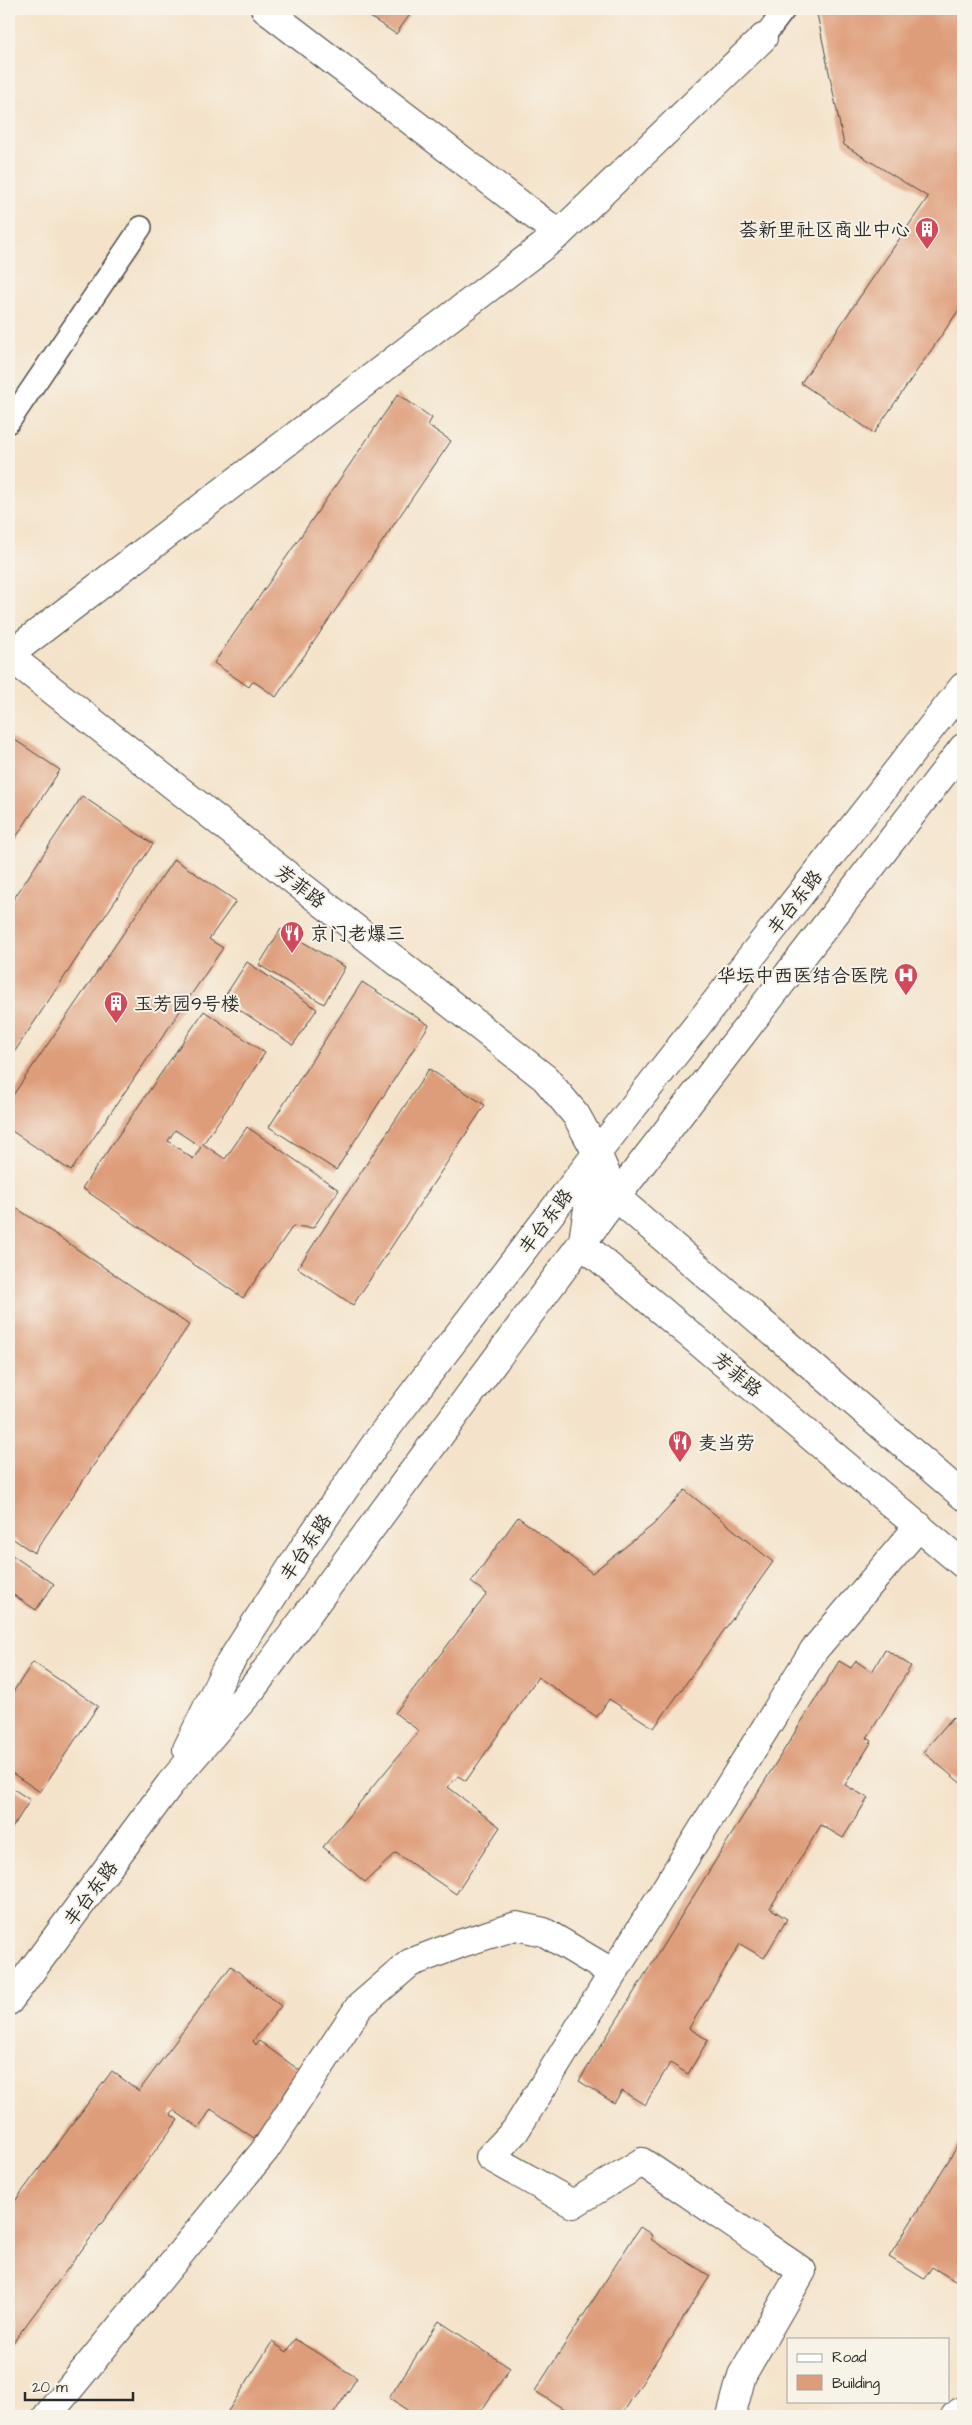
<svg xmlns="http://www.w3.org/2000/svg" width="972" height="2425" viewBox="0 0 972 2425" font-family="'Architects Daughter','LXGW WenKai TC',sans-serif">
  <style>
    .building { fill: #de9d7a; fill-rule: evenodd }
    .lines { fill: none; stroke-linecap: round; stroke-linejoin: round }
    .service-casing { stroke: #494743; stroke-width: 24 }
    .minor-casing { stroke: #494743; stroke-width: 30 }
    .tertiary-casing { stroke: #494743; stroke-width: 30 }
    .service { stroke: #fff; stroke-width: 21 }
    .minor { stroke: #fff; stroke-width: 28 }
    .tertiary { stroke: #fff; stroke-width: 28 }
    .labels { text-anchor: middle; stroke-width: 4; stroke-linejoin: round; paint-order: stroke }
    .poi-label { font-size: 19px; fill: #2b2b2b; stroke: #f7f3e8; text-anchor: start }
    .street-label { font-size: 19px; fill: #2b2b2b; stroke: #f7f3e8 }
  </style>
  <rect width="100%" height="100%" fill="#f7f3e8"/>
  <filter id="ink" filterUnits="userSpaceOnUse"><feTurbulence type="fractalNoise" baseFrequency=".02" numOctaves="2"/><feDisplacementMap in="SourceGraphic" scale="10" xChannelSelector="R" yChannelSelector="G"/><feConvolveMatrix kernelMatrix="1 2 1 2 8 2 1 2 1" color-interpolation-filters="sRGB"/></filter>
  <filter id="wash" filterUnits="userSpaceOnUse"><feTurbulence type="fractalNoise" baseFrequency=".0096" numOctaves="4" result="noise"/><feDisplacementMap in="SourceGraphic" scale="20" xChannelSelector="R" yChannelSelector="G"/><feGaussianBlur stdDeviation="1.12" result="paint"/><feColorMatrix in="noise" values="0 0 0 0 0 0 0 0 0 0 0 0 0 0 0 0 0 1.4 0 .05"/><feComposite in="paint" operator="in"/></filter>
  <g filter="url(#wash)">
    <rect width="100%" height="100%" fill="#f4e3ca"/>
    <g id="blocks">
      <!-- building -->
      <path class="building" d="M 358,9 L 414,9 L 396,34 Z
        M 816,9 L 963,9 L 963,304 L 874,433 L 801,383 L 928,197 L 844,145 Z
        M 398,394 L 432,418 L 428,425 L 451,441 L 276,697 L 253,681 L 249,687 L 214,663 Z
        M 9,736 L 60,770 L 9,848 Z
        M 82,796 L 153,844 L 9,1060 L 9,906 Z
        M 174,859 L 236,901 L 209,939 L 223,948 L 71,1171 L 9,1129 L 9,1101 Z
        M 281,929 L 345,967 L 324,1004 L 259,965 Z
        M 247,962 L 317,1009 L 293,1045 L 223,999 Z
        M 362,982 L 429,1025 L 336,1170 L 269,1127 Z
        M 204,1011 L 265,1053 L 203,1144 L 225,1159 L 247,1127 L 339,1190 L 313,1228 L 293,1226 L 243,1298 L 82,1188 ZM 175,1130 L 201,1147 L 193,1159 L 168,1141 Z
        M 429,1069 L 485,1105 L 353,1305 L 298,1268 Z
        M 9,1203 L 189,1325 L 34,1553 L 9,1536 Z
        M 685,1490 L 773,1562 L 654,1728 L 609,1699 L 597,1717 L 538,1677 L 466,1781 L 458,1776 L 448,1787 L 500,1827 L 456,1894 L 396,1853 L 365,1882 L 323,1847 L 419,1731 L 395,1713 L 487,1594 L 471,1582 L 518,1517 L 592,1573 L 653,1525 Z
        M 9,1553 L 54,1584 L 36,1610 L 9,1592 Z
        M 885,1649 L 911,1666 L 867,1738 L 872,1741 L 845,1785 L 868,1798 L 843,1838 L 821,1825 L 770,1908 L 787,1919 L 764,1958 L 740,1944 L 689,2028 L 708,2040 L 688,2074 L 670,2063 L 645,2105 L 622,2091 L 614,2103 L 579,2081 L 839,1661 L 851,1668 L 856,1661 L 872,1672 Z
        M 33,1662 L 98,1706 L 40,1792 L 9,1771 L 9,1698 Z
        M 953,1717 L 963,1725 L 963,1785 L 923,1752 Z
        M 9,1786 L 30,1800 L 9,1833 Z
        M 231,1966 L 281,2006 L 253,2041 L 256,2045 L 259,2041 L 306,2075 L 264,2136 L 259,2133 L 254,2138 L 211,2109 L 199,2128 L 173,2110 L 170,2114 L 178,2120 L 9,2348 L 9,2209 L 112,2071 L 139,2091 Z
        M 963,2137 L 963,2267 L 955,2281 L 932,2267 L 924,2279 L 889,2257 Z
        M 640,2227 L 651,2234 L 652,2240 L 710,2276 L 621,2416 L 575,2416 L 535,2391 Z
        M 439,2321 L 510,2368 L 478,2416 L 416,2416 L 389,2398 Z
        M 295,2339 L 357,2378 L 332,2416 L 225,2416 L 272,2342 L 287,2352 Z"/>
    </g>
  </g>
  <g filter="url(#ink)">
    <use href="#blocks" fill-opacity="0" stroke="#494743" stroke-width="1"/>
    <g class="lines">
      <!-- service casing -->
      <g class="service-casing">
        <path id="service" d="M 763,38 L 785,9
          M 9,422 L 141,227"/>
      </g>
      <!-- minor casing -->
      <g class="minor-casing">
        <path id="minor" d="M 265,9 L 559,234
          M 9,655 L 559,234 L 763,38
          M 9,656 L 545,1078 L 576,1115 L 597,1153
          M 47,2416 L 265,2150 L 359,2007 L 410,1963 L 462,1943 L 516,1926 L 544,1932 L 613,1973
          M 731,2416 L 742,2375 L 802,2271 L 642,2162 L 573,2204 L 490,2157 L 515,2131 L 814,1650 L 919,1526
          M 955,2416 L 963,2410"/>
      </g>
      <!-- tertiary casing -->
      <g class="tertiary-casing">
        <path id="tertiary" d="M 597,1153 L 616,1197 L 963,1496
          M 583,1240 L 596,1157
          M 582,1244 L 963,1564
          M 187,1749 L 226,1669 L 305,1546 L 383,1433 L 597,1153 L 963,687
          M 9,2001 L 170,1784 L 252,1689 L 616,1197 L 963,748"/>
      </g>
      <!-- service -->
      <use href="#service" class="service"/>
      <!-- minor -->
      <use href="#minor" class="minor"/>
      <!-- tertiary -->
      <use href="#tertiary" class="tertiary"/>
    </g>
  </g>
  <!-- icons -->
  <defs>
    <g id="building-pin" transform="scale(1.25)"><path d="M0 17L-7.5 6A9.5 9.5 0 1 1 7.5 6Z" fill="#d1495b" stroke="#f7f3e8"/><path d="M-4-6H4V6H1V3H-1V6H-4ZM-2.5-4.3h1.7v1.8h-1.7ZM.8-4.3h1.7v1.8H.8ZM-2.5-1h1.7V.8h-1.7ZM.8-1h1.7V.8H.8Z" fill="#fff"/></g>
    <g id="restaurant-pin" transform="scale(1.25)"><path d="M0 17L-7.5 6A9.5 9.5 0 1 1 7.5 6Z" fill="#d1495b" stroke="#f7f3e8"/><path d="M-5-6h1v4h1v-4h1v4h1v-4h1v5L-1.5 .5V6h-2V.5L-5-1ZM5-6V6H3V1.5H1.5Q1.5-4 5-6Z" fill="#fff"/></g>
    <g id="hospital-pin" transform="scale(1.25)"><path d="M0 17L-7.5 6A9.5 9.5 0 1 1 7.5 6Z" fill="#d1495b" stroke="#f7f3e8"/><path d="M-5-5h3v3.5h4V-5h3V5h-3V1.5h-4V5h-3Z" fill="#fff"/></g>
  </defs>
  <g fill-rule="evenodd">
    <use href="#building-pin" x="927" y="229"/>
    <use href="#restaurant-pin" x="292" y="933"/>
    <use href="#hospital-pin" x="906" y="975"/>
    <use href="#building-pin" x="116" y="1003"/>
    <use href="#restaurant-pin" x="680" y="1442"/>
  </g>
  <g class="labels">
    <!-- poi labels -->
    <g class="poi-label">
      <text x="910" y="236" text-anchor="end">荟新里社区商业中心</text>
      <text x="310" y="940">京门老爆三</text>
      <text x="888" y="982" text-anchor="end">华坛中西医结合医院</text>
      <text x="134" y="1010">玉芳园9号楼</text>
      <text x="698" y="1449">麦当劳</text>
    </g>
    <!-- street labels -->
    <g class="street-label">
      <text transform="translate(301 886) rotate(38)" y="7">芳菲路</text>
      <text transform="translate(794 902) rotate(-52)" y="7">丰台东路</text>
      <text transform="translate(545 1221) rotate(-53)" y="7">丰台东路</text>
      <text transform="translate(738 1374) rotate(40)" y="7">芳菲路</text>
      <text transform="translate(305 1547) rotate(-56)" y="7">丰台东路</text>
      <text transform="translate(90 1893) rotate(-53)" y="7">丰台东路</text>
    </g>
  </g>
  <!-- margin -->
  <rect width="972" height="2425" fill="none" stroke="#f7f3e8" stroke-width="30"/>
  <!-- legend -->
  <rect x="787" y="2338" width="162" height="65" fill="#f7f3e8" stroke="#a5a39c"/>
  <rect x="797" y="2354" width="25" height="8" fill="#ffffff" stroke="#a5a39c"/>
  <text x="832" y="2362" font-size="15" fill="#2b2b2b">Road</text>
  <rect x="797" y="2375" width="25" height="15" fill="#de9d7a" stroke="#a5a39c"/>
  <text x="832" y="2388" font-size="15" fill="#2b2b2b">Building</text>
  <!-- scale -->
  <path d="M25 2392v8h108v-8" fill="none" stroke="#2b2b2b" stroke-width="2.5"/>
  <text x="32" y="2392" font-size="15" fill="#2b2b2b" stroke="#f7f3e8" stroke-width="4" paint-order="stroke">20 m</text>
</svg>
